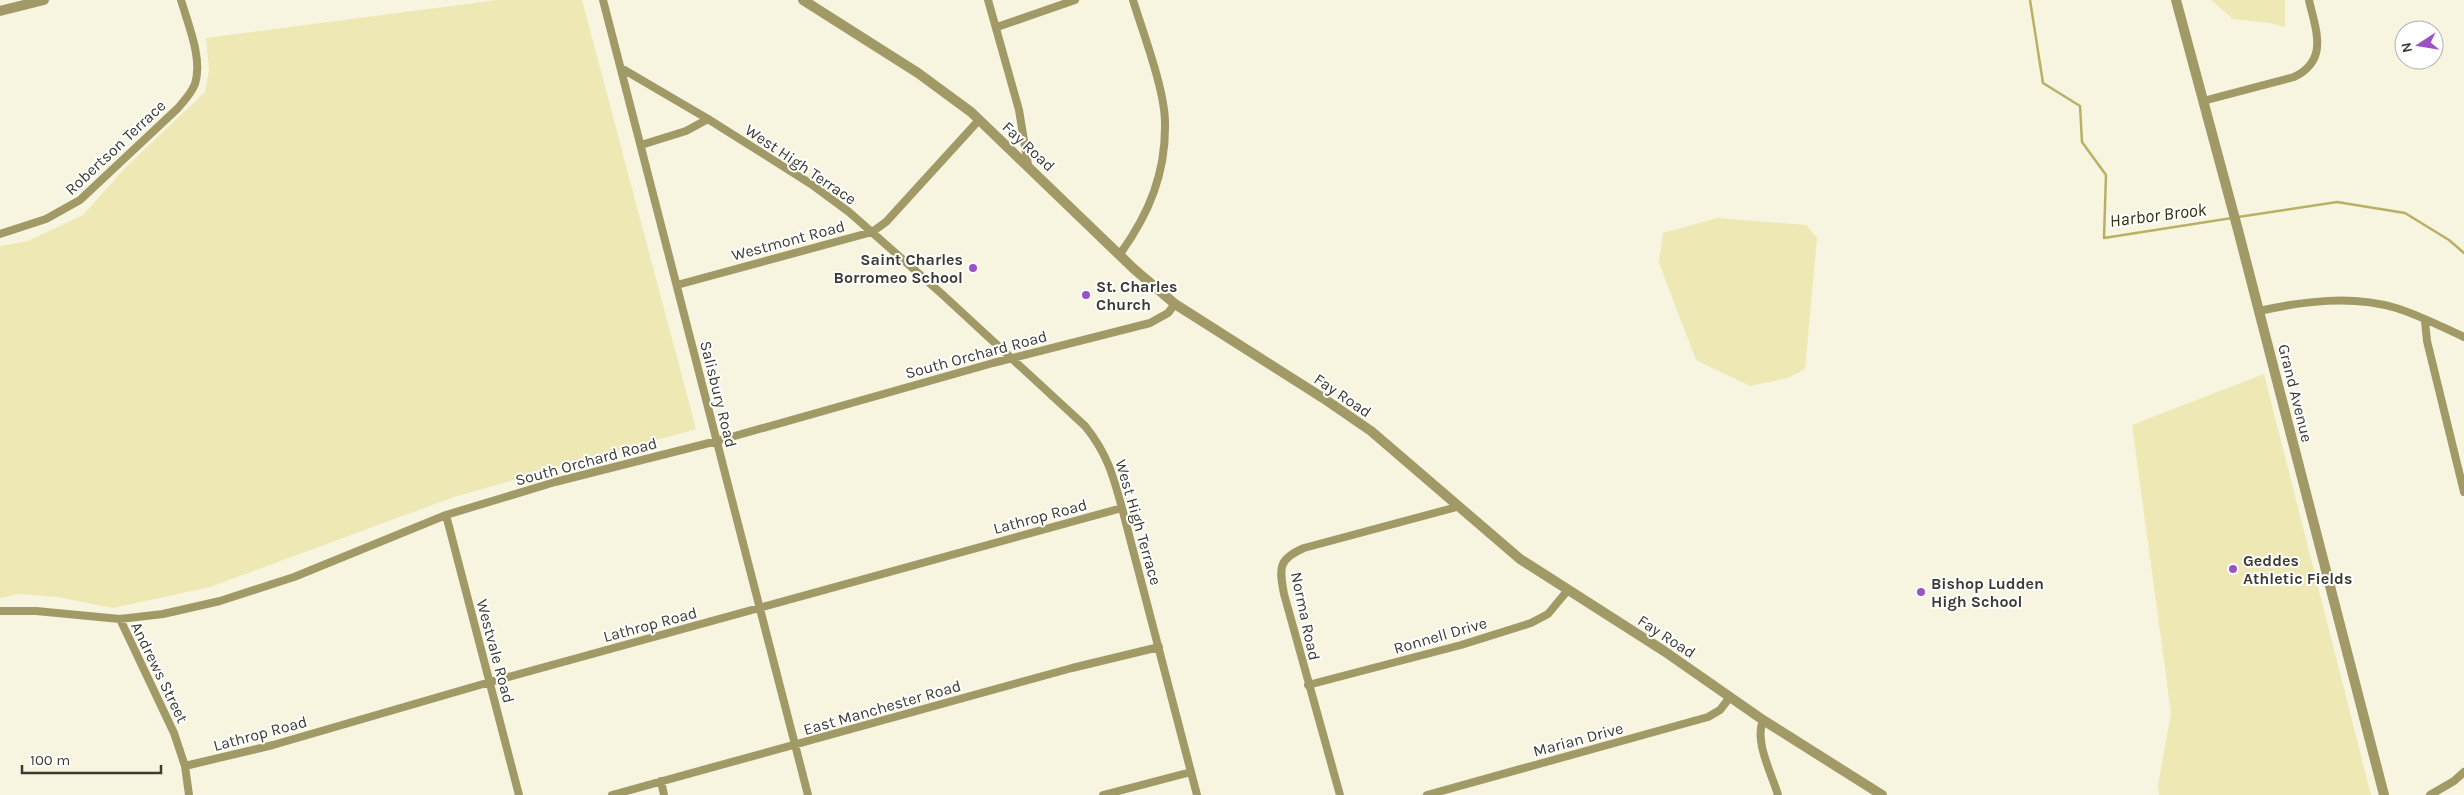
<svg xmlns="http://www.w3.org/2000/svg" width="2464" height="795" viewBox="0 0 2464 795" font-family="Karla,sans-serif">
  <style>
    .green { fill: #eee8b4 }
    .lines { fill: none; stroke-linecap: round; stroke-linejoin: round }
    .stream { stroke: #b9b064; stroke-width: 2.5 }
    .minor { stroke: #a19a67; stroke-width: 8 }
    .tertiary { stroke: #a19a67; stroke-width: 10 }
    .poi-dot { fill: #9c52c4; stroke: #fff; stroke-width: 2 }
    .labels { text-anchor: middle; stroke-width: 4; stroke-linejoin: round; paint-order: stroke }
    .street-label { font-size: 16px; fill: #3b3b32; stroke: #fff }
    .poi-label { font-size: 16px; font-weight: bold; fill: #3b3b32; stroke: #fff; text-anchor: start }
    .water-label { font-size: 18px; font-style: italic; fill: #35310f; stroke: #fff }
  </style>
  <rect width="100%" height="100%" fill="#f7f5e0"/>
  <!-- green -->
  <path class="green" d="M 497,0 L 582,0 L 696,429 L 454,497 L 210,587 L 113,608 L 57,597 L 20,594 L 0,598 L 0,246 L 28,241 L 83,215 L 126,167 L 205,92 L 209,70 L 206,38 Z
    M 2211,0 L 2285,0 L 2285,27 L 2270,23 L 2233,19 Z
    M 1717,218 L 1806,225 L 1817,238 L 1805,369 L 1788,378 L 1750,386 L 1696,360 L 1659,263 L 1663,233 Z
    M 2264,374 L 2371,795 L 2159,795 L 2158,786 L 2171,713 L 2132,425 Z"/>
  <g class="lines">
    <!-- stream -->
    <path class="stream" d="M 2030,0 L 2043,83 L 2080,106 L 2082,142 L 2106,175 L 2104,238 L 2232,218
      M 2238,217 L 2337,202 L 2405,213 L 2449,240 L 2464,253"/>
    <!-- minor -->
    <path class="minor" d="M 603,0 L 808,795
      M 988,0 L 1019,110 L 1028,165
      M 997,27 L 1075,0
      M 621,68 L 708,119 L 811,184 L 849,212 L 943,295 L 1085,426 C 1107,453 1113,475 1122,508 L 1197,795
      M 2203,101 L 2294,77 C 2329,60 2316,31 2309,0
      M 641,145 L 686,131 L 708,119
      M 0,234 L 46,219 L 80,200 L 177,109 C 184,101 191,94 195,84 C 203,59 188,24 181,0
      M 1120,254 C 1149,214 1166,173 1165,123 C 1165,90 1143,33 1133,0
      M 677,285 L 872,232 L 886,222 L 979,120
      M 2259,311 C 2304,301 2352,295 2396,308 C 2419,315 2442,327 2464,337
      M 2425,321 L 2427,341 L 2464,492
      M 446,515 L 519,795
      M 0,611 L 36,611 L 120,619 L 163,614 L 220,601 L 294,577 L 446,515 L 555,482 L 717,441 L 993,363 L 1150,323 L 1168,313 L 1175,304
      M 120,619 L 174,733 L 185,766 L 189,795
      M 1308,685 L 1461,645 L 1531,623 L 1548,614 L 1568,590
      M 1763,720 C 1754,742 1772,774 1778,795
      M 185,766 L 273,745 L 490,682 L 1122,508
      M 661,781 L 664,795
      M 612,795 L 1072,668 L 1159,647
      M 1103,795 L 1191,772
      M 1340,795 L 1284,594 C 1279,568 1278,559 1304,548 L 1457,507
      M 1427,795 L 1708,717 L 1720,710 L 1730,697
      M 2430,795 L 2454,781 L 2464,772"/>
    <!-- tertiary -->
    <path class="tertiary" d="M 803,0 L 918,73 L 971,112 L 1134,269 L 1175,304 L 1323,398 L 1371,431 L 1520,559 L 1664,651 L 1763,720 L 1882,795
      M 2176,0 L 2238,230 L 2384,795
      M 0,11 L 44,0"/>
  </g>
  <!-- markers -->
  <g class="poi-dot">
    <circle cx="973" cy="268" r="5"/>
    <circle cx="1086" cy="295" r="5"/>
    <circle cx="2233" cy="569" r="5"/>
    <circle cx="1921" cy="592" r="5"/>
  </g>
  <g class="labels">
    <!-- street labels -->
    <g class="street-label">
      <text transform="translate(1029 146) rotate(43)" y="6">Fay Road</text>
      <text transform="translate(115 147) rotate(-43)" y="6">Robertson Terrace</text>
      <text transform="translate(801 164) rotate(34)" y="6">West High Terrace</text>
      <text transform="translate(788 240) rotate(-15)" y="6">Westmont Road</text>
      <text transform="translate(976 354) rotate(-15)" y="6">South Orchard Road</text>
      <text transform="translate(2296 393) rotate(76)" y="6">Grand Avenue</text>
      <text transform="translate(719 394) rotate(76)" y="6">Salisbury Road</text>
      <text transform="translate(1343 395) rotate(34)" y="6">Fay Road</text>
      <text transform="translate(586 461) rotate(-15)" y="6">South Orchard Road</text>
      <text transform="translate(1040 516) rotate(-15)" y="6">Lathrop Road</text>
      <text transform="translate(1139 522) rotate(74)" y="6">West High Terrace</text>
      <text transform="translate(1306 616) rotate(78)" y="6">Norma Road</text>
      <text transform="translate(650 624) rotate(-15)" y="6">Lathrop Road</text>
      <text transform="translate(1440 635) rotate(-16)" y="6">Ronnell Drive</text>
      <text transform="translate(1667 636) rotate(33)" y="6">Fay Road</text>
      <text transform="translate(496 651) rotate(75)" y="6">Westvale Road</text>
      <text transform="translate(160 672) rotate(64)" y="6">Andrews Street</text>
      <text transform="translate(882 707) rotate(-16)" y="6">East Manchester Road</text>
      <text transform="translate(260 733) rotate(-15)" y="6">Lathrop Road</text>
      <text transform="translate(1578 739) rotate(-15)" y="6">Marian Drive</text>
    </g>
    <!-- poi labels -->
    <g class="poi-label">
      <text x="963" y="265" text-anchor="end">Saint Charles<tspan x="963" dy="18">Borromeo School</tspan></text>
      <text x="1096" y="292">St. Charles<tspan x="1096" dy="18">Church</tspan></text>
      <text x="2243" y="566">Geddes<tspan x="2243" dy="18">Athletic Fields</tspan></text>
      <text x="1931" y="589">Bishop Ludden<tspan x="1931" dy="18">High School</tspan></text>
    </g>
    <!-- water labels -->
    <g class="water-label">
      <text transform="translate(2158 215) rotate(-7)" y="6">Harbor Brook</text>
    </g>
  </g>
  <!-- north arrow -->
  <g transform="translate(2419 45) rotate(258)"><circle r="24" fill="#ffffff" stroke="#b1b1ad"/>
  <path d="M0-4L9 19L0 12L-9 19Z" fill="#9c52c4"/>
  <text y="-8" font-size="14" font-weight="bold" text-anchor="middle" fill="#3b3b32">N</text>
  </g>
  <!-- scale -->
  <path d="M22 765v8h139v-8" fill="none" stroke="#3b3b32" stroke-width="2.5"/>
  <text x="30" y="765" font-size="15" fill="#3b3b32" stroke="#ffffff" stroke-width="4" paint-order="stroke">100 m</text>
</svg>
